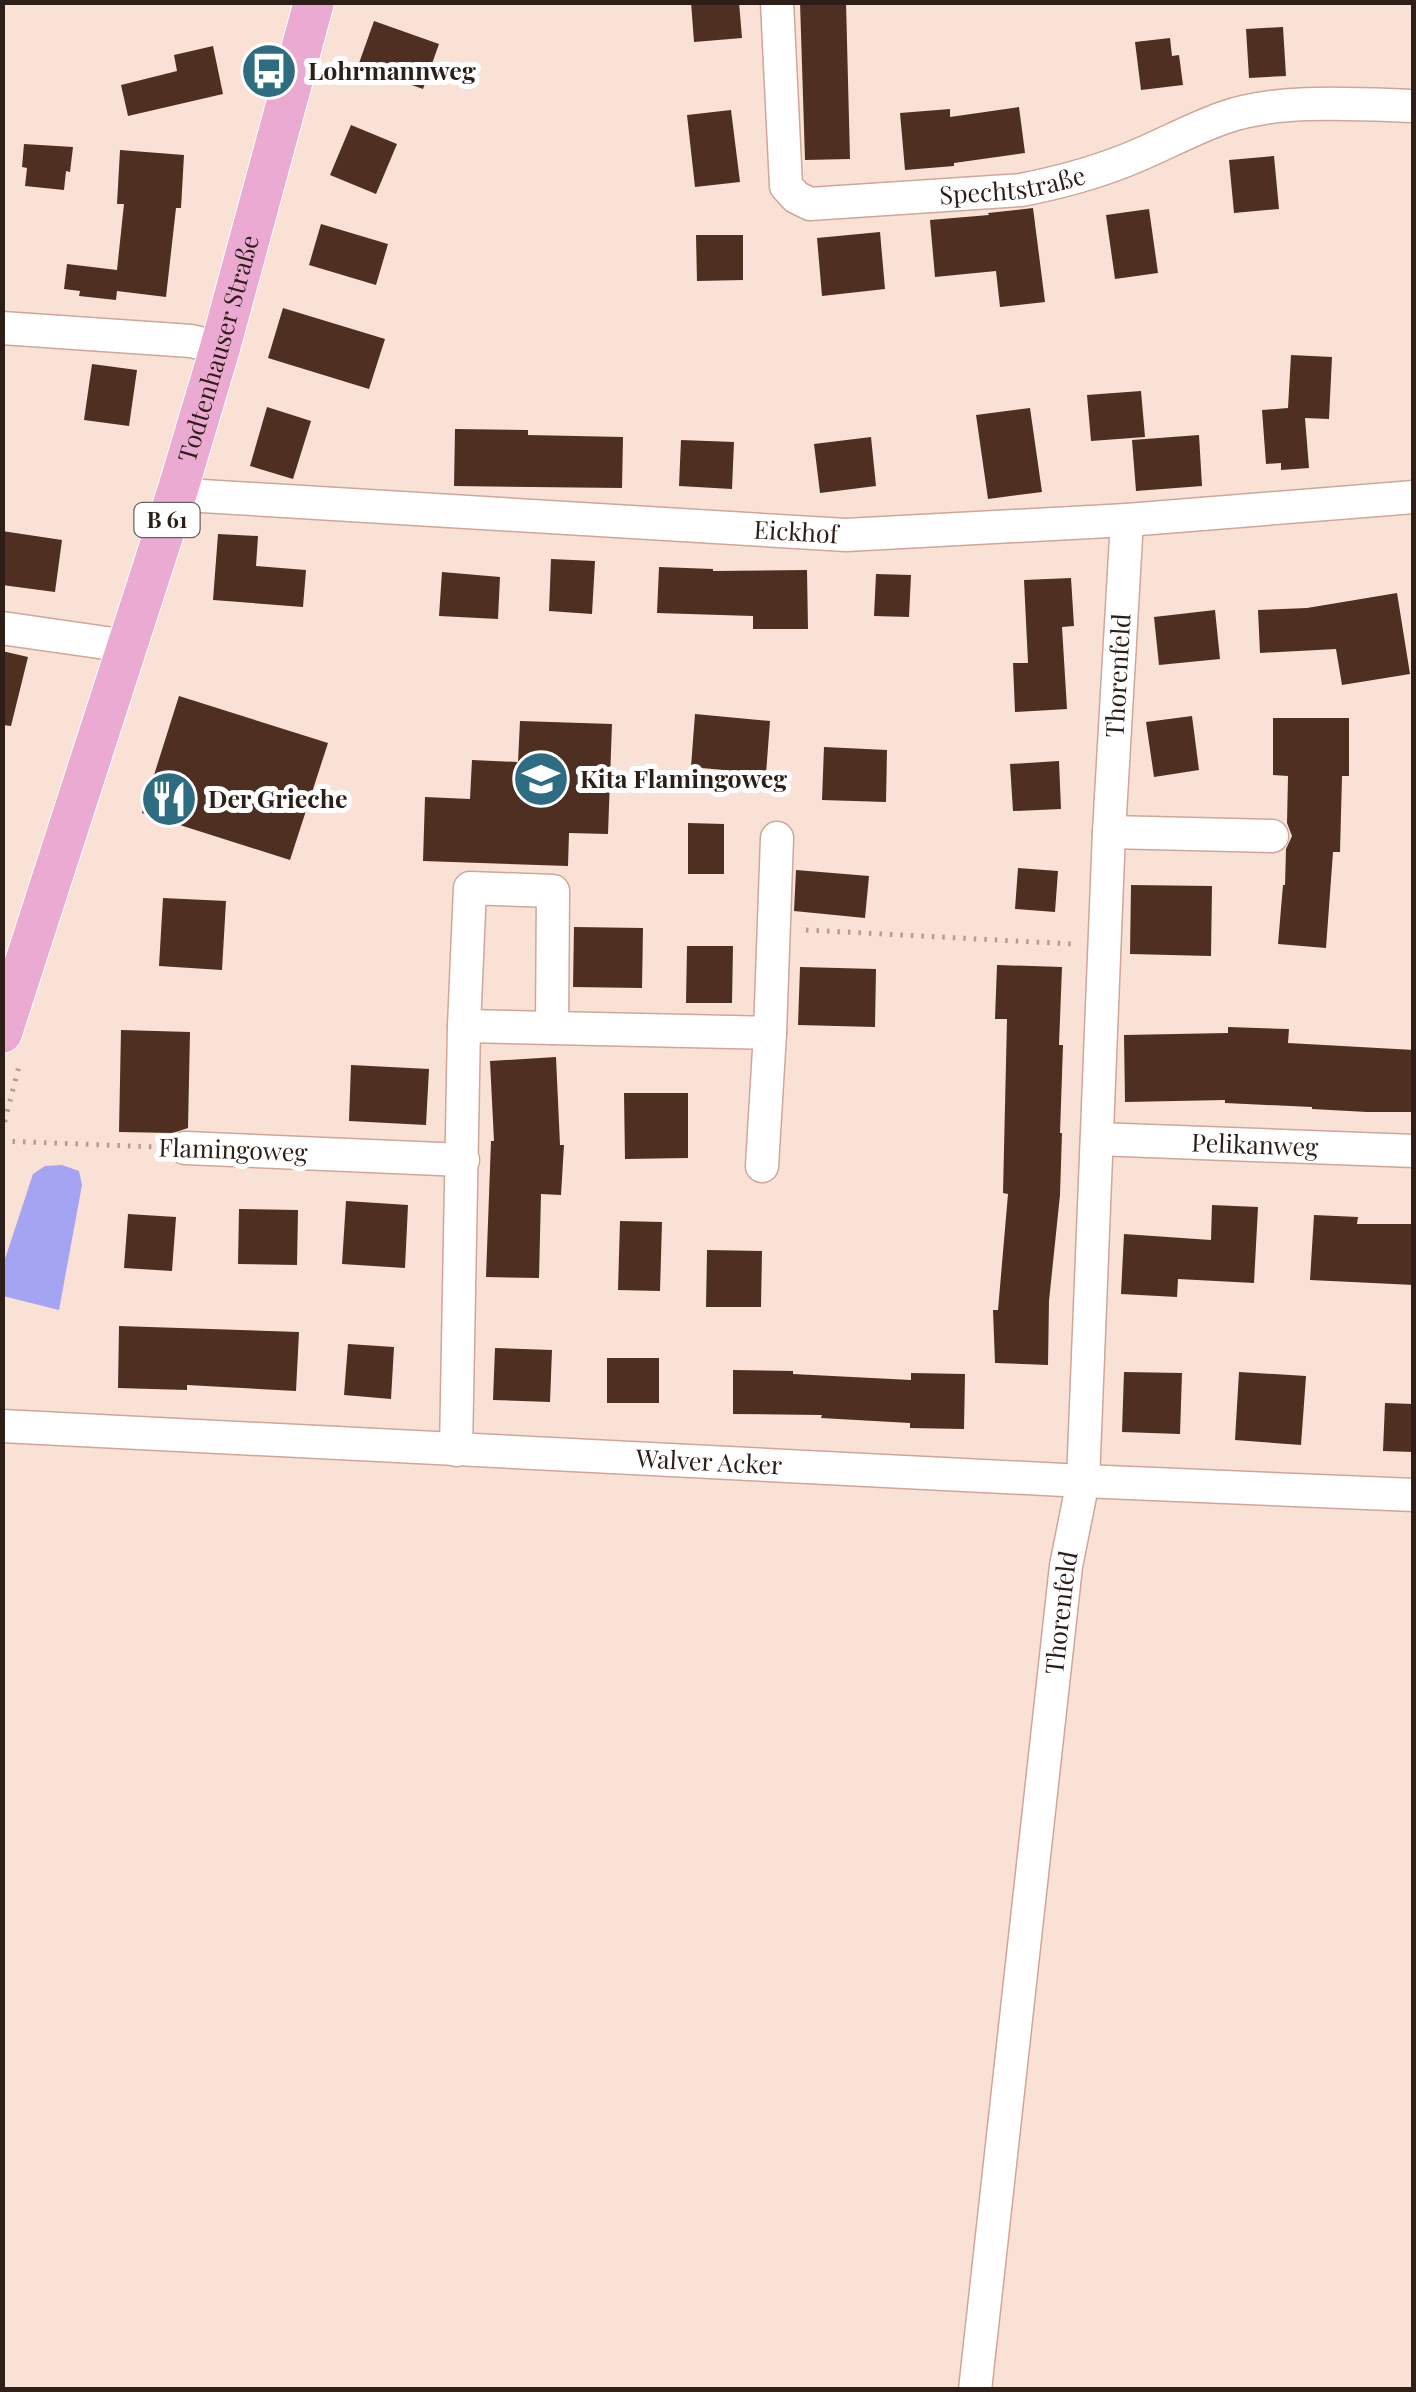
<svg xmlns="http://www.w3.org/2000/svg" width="1416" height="2392" viewBox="0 0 1416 2392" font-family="'Playfair Display',serif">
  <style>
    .water { fill: #a5a4f2 }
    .building { fill: #4f2f21 }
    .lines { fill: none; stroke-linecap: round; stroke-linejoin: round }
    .minor-casing { stroke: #cfa796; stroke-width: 35 }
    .major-casing { stroke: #fff; stroke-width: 42 }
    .path { stroke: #b39d93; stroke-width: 5; stroke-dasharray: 2.5 8; stroke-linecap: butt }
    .minor { stroke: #fff; stroke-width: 32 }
    .major { stroke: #ebaad2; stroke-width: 40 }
    .labels { text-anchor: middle; stroke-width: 10; stroke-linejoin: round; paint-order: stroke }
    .shield { fill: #fff; stroke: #6c625d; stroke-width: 2.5 }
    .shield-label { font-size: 22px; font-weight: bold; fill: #2d1e17 }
    .poi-label { font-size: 25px; font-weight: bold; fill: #2d1e17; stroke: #fff; text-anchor: start }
    .street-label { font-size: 25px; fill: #2d1e17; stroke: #fff }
  </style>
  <rect width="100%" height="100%" fill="#fae1d6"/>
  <!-- water -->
  <path class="water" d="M 62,1165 L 79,1171 L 82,1185 L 59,1310 L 3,1296 L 3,1265 L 33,1174 L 45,1166 Z"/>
  <!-- building -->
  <path class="building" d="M 691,2 L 739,2 L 742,38 L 694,42 Z
    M 800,2 L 846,2 L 850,159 L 805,160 Z
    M 374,21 L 439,44 L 423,89 L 358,66 Z
    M 1283,27 L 1286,76 L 1249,78 L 1246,29 Z
    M 1170,38 L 1172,56 L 1179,55 L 1183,85 L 1141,90 L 1135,42 Z
    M 213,46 L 223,94 L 128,116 L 121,85 L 177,71 L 174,55 Z
    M 1019,107 L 1025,153 L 954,163 L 954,166 L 905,170 L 900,113 L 950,109 L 950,117 Z
    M 731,110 L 740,182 L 695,187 L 687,115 Z
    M 351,125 L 397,144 L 376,194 L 330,175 Z
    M 24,144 L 73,147 L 70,172 L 66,171 L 64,190 L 25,186 L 27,168 L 22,167 Z
    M 120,150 L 184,155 L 181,208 L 176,208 L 166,297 L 117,291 L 116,300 L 79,296 L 80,291 L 64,289 L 67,264 L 117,270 L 124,204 L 117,204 Z
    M 1274,156 L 1279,209 L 1234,213 L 1229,160 Z
    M 1033,208 L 1045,302 L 1000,307 L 996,271 L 935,277 L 930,220 L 989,215 L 988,213 Z
    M 1149,209 L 1158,273 L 1115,279 L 1106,215 Z
    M 321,224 L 388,244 L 376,285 L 309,265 Z
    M 880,232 L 885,289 L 822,296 L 817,238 Z
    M 696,235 L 743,235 L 743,280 L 697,281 Z
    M 283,308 L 385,339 L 369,389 L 268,358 Z
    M 1291,355 L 1332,357 L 1329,419 L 1305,418 L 1309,468 L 1281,470 L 1281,463 L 1266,464 L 1262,410 L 1288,408 Z
    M 92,364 L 137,370 L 129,426 L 84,420 Z
    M 1141,391 L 1145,437 L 1091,441 L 1087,395 Z
    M 267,407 L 311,421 L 293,479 L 250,466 Z
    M 1030,408 L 1042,492 L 988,499 L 976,415 Z
    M 455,429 L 528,430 L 528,435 L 623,437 L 622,488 L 454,486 Z
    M 1199,435 L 1202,486 L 1136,491 L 1132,440 Z
    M 871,437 L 876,486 L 820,493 L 814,444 Z
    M 681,440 L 734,442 L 732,489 L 679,486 Z
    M 2,531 L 62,540 L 55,592 L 2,585 Z
    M 218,534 L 258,536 L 256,566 L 306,570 L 303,607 L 213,600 Z
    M 551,559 L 595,561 L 592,614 L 549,611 Z
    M 659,567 L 713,569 L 713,571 L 807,570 L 808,629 L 753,629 L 753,616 L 657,613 Z
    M 442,572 L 500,577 L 498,619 L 439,616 Z
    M 876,574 L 911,575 L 909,617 L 874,616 Z
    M 1071,578 L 1074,626 L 1062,627 L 1067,709 L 1015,712 L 1013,663 L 1028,663 L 1024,580 Z
    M 1397,593 L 1410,674 L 1342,685 L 1336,649 L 1260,653 L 1258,610 L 1307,608 Z
    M 1215,610 L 1220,659 L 1159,665 L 1154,617 Z
    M 2,651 L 28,657 L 11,726 L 2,725 Z
    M 179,696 L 328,743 L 290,860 L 142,813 Z
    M 695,714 L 770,721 L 766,774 L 691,767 Z
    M 1192,716 L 1199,770 L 1154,777 L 1146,722 Z
    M 1273,718 L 1349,718 L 1349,776 L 1342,776 L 1340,852 L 1333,852 L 1326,948 L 1278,944 L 1283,885 L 1285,885 L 1286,849 L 1292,836 L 1287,823 L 1288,776 L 1273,775 Z
    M 520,721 L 612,724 L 608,834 L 569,833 L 568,866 L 423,861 L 425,797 L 470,799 L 472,760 L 518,762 Z
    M 824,747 L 887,750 L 886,802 L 822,800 Z
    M 1059,761 L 1061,809 L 1013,811 L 1010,764 Z
    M 688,823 L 724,824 L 724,874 L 688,874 Z
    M 1018,868 L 1058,871 L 1055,912 L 1015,909 Z
    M 796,870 L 869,876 L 865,918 L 794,911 Z
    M 1131,885 L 1212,886 L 1211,956 L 1130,954 Z
    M 163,898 L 226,901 L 222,970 L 159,966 Z
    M 574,927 L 643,928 L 642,988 L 573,987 Z
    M 687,946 L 733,946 L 732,1003 L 686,1003 Z
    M 997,965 L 1062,967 L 1059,1045 L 1063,1045 L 1060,1133 L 1062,1133 L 1060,1195 L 1049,1301 L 1048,1365 L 995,1363 L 993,1310 L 998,1310 L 1008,1194 L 1003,1193 L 1007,1019 L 995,1019 Z
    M 800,967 L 876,969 L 875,1027 L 798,1025 Z
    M 1228,1027 L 1289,1029 L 1288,1043 L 1414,1050 L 1414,1112 L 1367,1112 L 1312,1109 L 1312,1107 L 1225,1103 L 1225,1100 L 1125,1102 L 1124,1035 L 1228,1033 Z
    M 121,1030 L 190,1032 L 188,1128 L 173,1133 L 119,1132 Z
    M 556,1057 L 560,1145 L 564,1145 L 561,1195 L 541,1194 L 539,1278 L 486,1277 L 491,1141 L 494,1141 L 490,1061 Z
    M 351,1065 L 429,1069 L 426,1125 L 349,1121 Z
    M 624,1093 L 688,1093 L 688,1158 L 625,1159 Z
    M 346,1201 L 408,1205 L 405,1268 L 342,1264 Z
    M 1212,1205 L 1258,1207 L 1254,1283 L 1178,1279 L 1177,1297 L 1121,1294 L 1124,1234 L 1211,1240 Z
    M 239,1209 L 298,1210 L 297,1265 L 238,1264 Z
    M 128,1214 L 176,1217 L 172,1271 L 124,1268 Z
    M 1314,1215 L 1358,1217 L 1357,1224 L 1414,1224 L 1414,1285 L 1310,1280 Z
    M 620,1221 L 662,1222 L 660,1291 L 618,1290 Z
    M 707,1250 L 762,1251 L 761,1307 L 706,1307 Z
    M 119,1326 L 299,1332 L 296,1391 L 187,1385 L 187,1390 L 118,1388 Z
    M 348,1344 L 394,1347 L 391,1399 L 344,1395 Z
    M 495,1348 L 552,1350 L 550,1402 L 493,1400 Z
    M 607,1358 L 659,1358 L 659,1403 L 607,1403 Z
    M 733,1370 L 793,1371 L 793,1374 L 911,1380 L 911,1373 L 965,1374 L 964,1429 L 910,1428 L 910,1423 L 821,1418 L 822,1415 L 733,1414 Z
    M 1124,1372 L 1182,1373 L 1180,1434 L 1122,1432 Z
    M 1239,1372 L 1306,1376 L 1301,1445 L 1235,1440 Z
    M 1385,1403 L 1414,1404 L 1414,1452 L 1383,1451 Z"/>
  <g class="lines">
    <!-- minor casing -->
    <g class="minor-casing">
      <g id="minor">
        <path id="s1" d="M 777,2 L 786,186 L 796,197 L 810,204 L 1021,190 C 1057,183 1091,174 1124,161 C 1158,148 1189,130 1223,118 C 1278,98 1356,104 1414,106"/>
        <path d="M 2,328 L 191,341 L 220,348"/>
        <path id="s2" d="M 178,489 L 202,496 L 846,535 L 1127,520 L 1414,497"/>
        <path d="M 2,628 L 127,646"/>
        <path d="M 1109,832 L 1272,836"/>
        <path d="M 464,1026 L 770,1033"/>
        <path id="s3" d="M 1097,1139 L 1414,1151"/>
        <path d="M 185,1148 L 463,1160"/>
        <path d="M 762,1166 L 770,1033 L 777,838"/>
        <path id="s4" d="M 2,1426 L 1083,1481 L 1414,1495"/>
        <path d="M 456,1450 L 464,1026 L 470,888 L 553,891 L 552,1028"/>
        <path id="s5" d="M 975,2390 L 1066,1566 L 1083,1481 L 1109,832 L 1127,520"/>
      </g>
    </g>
    <!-- major casing -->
    <g class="major-casing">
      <g id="major">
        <path id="s6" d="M 2,1033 L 178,489 L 220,348 L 314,2"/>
      </g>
    </g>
    <!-- path -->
    <path class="path" d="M 806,930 L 1074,944
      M 2,1132 L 20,1062
      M 2,1141 L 157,1147"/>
    <!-- minor -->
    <use href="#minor" class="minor"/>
    <!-- major -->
    <use href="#major" class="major"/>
  </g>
  <!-- icons -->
  <defs>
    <g id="bus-disc" transform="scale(2.875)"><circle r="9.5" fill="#2e6c82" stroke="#fff"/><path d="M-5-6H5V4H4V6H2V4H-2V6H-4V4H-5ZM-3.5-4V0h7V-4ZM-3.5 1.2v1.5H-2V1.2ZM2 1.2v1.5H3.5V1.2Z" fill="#fff"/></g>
    <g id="school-disc" transform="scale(2.875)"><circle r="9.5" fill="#2e6c82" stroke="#fff"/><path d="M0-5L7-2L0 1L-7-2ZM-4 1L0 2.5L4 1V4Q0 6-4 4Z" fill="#fff"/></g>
    <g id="restaurant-disc" transform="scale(2.875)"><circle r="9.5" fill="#2e6c82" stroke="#fff"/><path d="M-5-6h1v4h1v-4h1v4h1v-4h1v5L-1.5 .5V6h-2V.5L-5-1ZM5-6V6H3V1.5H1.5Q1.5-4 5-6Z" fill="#fff"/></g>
  </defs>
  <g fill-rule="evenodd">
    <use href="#bus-disc" x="269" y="71"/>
    <use href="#school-disc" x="541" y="779"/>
    <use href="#restaurant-disc" x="169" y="799"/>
  </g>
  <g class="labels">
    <!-- shield labels -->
    <rect class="shield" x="134.5" y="503" width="65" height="34" rx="8"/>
    <g class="shield-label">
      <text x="167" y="528">B 61</text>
    </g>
    <!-- poi labels -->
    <g class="poi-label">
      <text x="308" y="80">Lohrmannweg</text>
      <text x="580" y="788">Kita Flamingoweg</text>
      <text x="208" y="808">Der Grieche</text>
    </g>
    <!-- street labels -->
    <g class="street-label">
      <text dy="9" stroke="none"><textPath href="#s1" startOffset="418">Spechtstraße</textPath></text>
      <text dy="9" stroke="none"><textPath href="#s6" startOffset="718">Todtenhauser Straße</textPath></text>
      <text dy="9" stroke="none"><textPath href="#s2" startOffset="620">Eickhof</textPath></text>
      <text dy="9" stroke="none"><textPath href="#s5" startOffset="1722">Thorenfeld</textPath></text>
      <text dy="9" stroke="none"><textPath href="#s3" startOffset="158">Pelikanweg</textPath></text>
      <text transform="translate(233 1150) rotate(2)" y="9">Flamingoweg</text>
      <text dy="9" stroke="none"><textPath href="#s4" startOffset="708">Walver Acker</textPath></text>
      <text dy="9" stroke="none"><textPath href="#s5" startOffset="782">Thorenfeld</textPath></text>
    </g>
  </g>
  <!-- border -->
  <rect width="1416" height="2392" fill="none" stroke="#2d1e17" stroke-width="10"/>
</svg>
